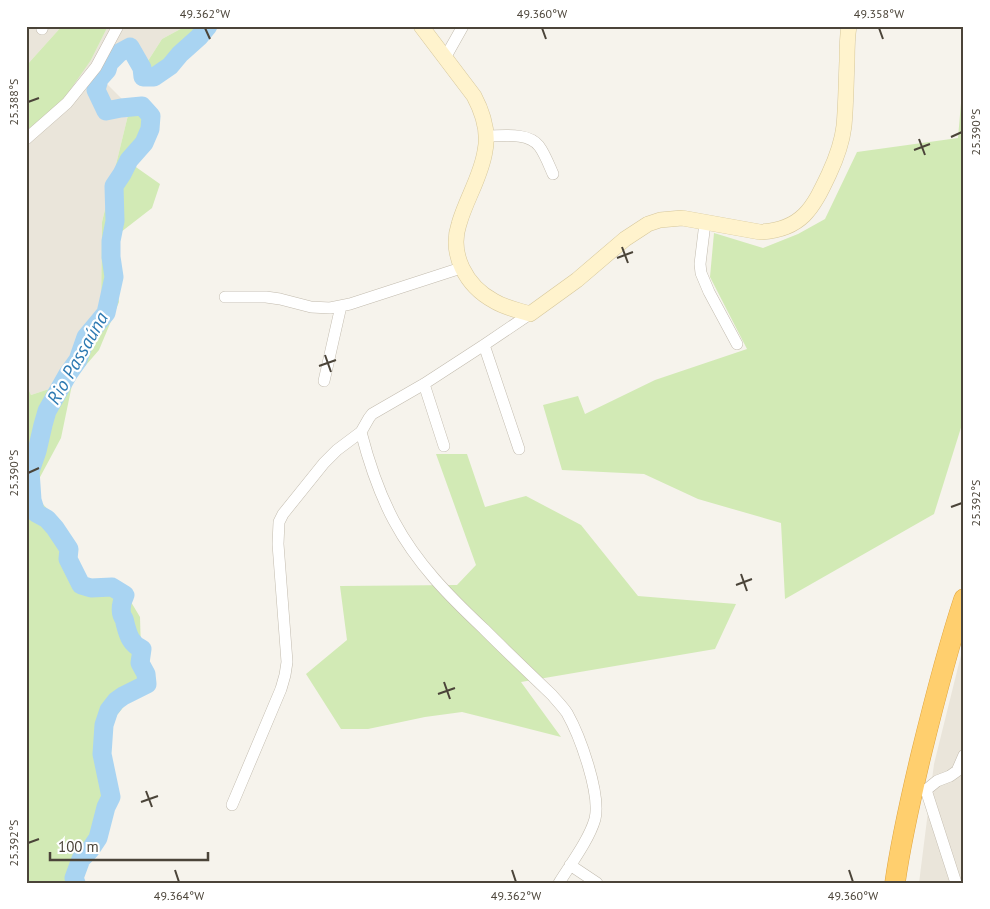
<svg xmlns="http://www.w3.org/2000/svg" width="990" height="909" viewBox="0 0 990 909" font-family="'PT Sans',sans-serif">
  <style>
    .residential { fill: #eae5da }
    .green { fill: #d2eab5 }
    .lines { fill: none; stroke-linecap: round; stroke-linejoin: round }
    .river { stroke: #a9d4f2; stroke-width: 19 }
    .street-casing { stroke: #c2bbae; stroke-width: 12 }
    .secondary-casing { stroke: #d6c79b; stroke-width: 16 }
    .highway-casing { stroke: #e0a43c; stroke-width: 21 }
    .street { stroke: #fff; stroke-width: 11 }
    .secondary { stroke: #fff3cd; stroke-width: 15 }
    .highway { stroke: #ffcf6e; stroke-width: 20 }
    .ticks { fill: none; stroke: #4b4439; stroke-width: 2 }
    .labels { text-anchor: middle; stroke-width: 4.5; stroke-linejoin: round; paint-order: stroke }
    .water-label { font-size: 19px; font-style: italic; fill: #2e7ab2; stroke: #fff }
    .neatline { fill: none; stroke: #4b4439; stroke-width: 2 }
    .ticks-label { font-size: 12px; text-anchor: middle; fill: #4b4439 }
  </style>
  <rect width="100%" height="100%" fill="#f6f3ec"/>
  <!-- residential -->
  <path class="residential" d="M 26,26 L 62,26 L 26,66 Z
    M 108,26 L 186,26 L 162,39 L 146,64 L 121,52 L 104,81 L 130,107 L 102,222 L 101,311 L 88,356 L 70,382 L 31,395 L 26,384 L 26,140 L 91,60 Z
    M 964,643 L 964,883 L 919,883 L 934,764 Z"/>
  <!-- green -->
  <path class="green" d="M 62,26 L 108,26 L 91,60 L 47,123 L 26,140 L 26,66 Z
    M 186,26 L 208,26 L 186,54 L 161,74 L 146,64 L 162,39 Z
    M 964,68 L 964,418 L 934,514 L 785,599 L 781,523 L 698,499 L 644,474 L 562,470 L 543,405 L 578,396 L 585,414 L 655,380 L 747,349 L 710,277 L 714,233 L 763,248 L 798,234 L 825,219 L 857,152 L 958,138 Z
    M 130,107 L 152,122 L 133,165 L 160,184 L 152,208 L 112,239 L 119,302 L 99,350 L 73,380 L 61,438 L 39,479 L 38,499 L 59,521 L 79,580 L 122,587 L 140,617 L 142,684 L 113,720 L 107,741 L 117,785 L 106,840 L 71,883 L 26,883 L 26,384 L 31,395 L 70,382 L 88,356 L 101,311 L 102,222 Z
    M 436,454 L 467,454 L 485,507 L 526,496 L 581,525 L 638,596 L 736,604 L 715,649 L 521,682 L 561,737 L 462,712 L 425,717 L 368,729 L 341,729 L 306,674 L 347,640 L 340,586 L 457,585 L 476,565 Z"/>
  <g class="lines">
    <!-- river -->
    <path class="river" d="M 76,883 L 74,878 L 81,859 L 90,850 L 98,838 L 106,807 L 111,797 L 102,754 L 104,725 L 109,710 L 116,701 L 123,696 L 147,684 L 146,674 L 140,663 L 142,649 C 130,644 128,634 125,623 C 124,616 124,621 122,615 C 120,608 122,601 125,595 L 112,587 L 91,588 L 81,585 L 68,559 L 69,549 L 55,528 L 47,519 L 36,513 L 32,500 L 30,471 L 37,451 L 43,425 L 47,411 L 68,374 L 78,360 L 86,337 L 106,313 L 114,277 L 111,257 L 111,241 L 115,221 L 114,186 L 122,174 L 129,160 L 144,143 L 150,129 L 151,116 L 142,106 L 121,108 L 106,111 L 96,90 L 99,79 L 107,70 L 109,63 L 119,53 L 130,47 L 142,68 L 143,77 L 154,77 L 170,66 L 180,54 L 199,37 L 208,26"/>
    <!-- street casing -->
    <g class="street-casing">
      <path id="street" d="M 42,29 L 43,26
        M 445,58 L 463,26
        M 487,136 C 503,136 528,132 539,146 C 545,154 549,165 553,174
        M 26,139 L 67,103 L 96,67 L 118,26
        M 705,223 L 700,264 L 701,273 L 709,292 L 737,344
        M 225,297 L 266,297 L 280,299 L 311,307 L 330,308 L 350,304 L 461,268
        M 484,345 L 519,449
        M 324,381 L 341,306
        M 424,384 L 444,446
        M 361,432 C 369,463 379,493 394,521 C 417,564 449,596 484,629 C 506,651 529,673 552,695 C 557,701 563,707 567,713 C 580,736 601,794 595,819 C 589,840 570,865 559,883
        M 920,789 L 926,790 L 937,781 L 950,776 L 957,771 L 964,755
        M 926,790 L 956,883
        M 232,805 L 281,689 L 285,675 L 287,662 L 278,544 L 279,522 L 283,514 L 324,463 L 337,450 L 361,432 L 369,418 L 372,414 L 424,384 L 484,345 L 530,314
        M 570,865 L 597,883"/>
    </g>
    <!-- secondary casing -->
    <g class="secondary-casing">
      <path id="secondary" d="M 421,26 L 474,96 C 483,113 489,132 485,151 C 481,177 466,199 459,224 C 449,254 466,286 494,301 C 505,308 518,310 530,314 L 577,280 L 625,239 L 648,224 L 660,220 L 682,218 L 760,232 C 802,230 813,208 829,174 C 836,159 842,143 844,126 C 846,105 846,83 847,61 C 847,49 847,38 849,26"/>
    </g>
    <!-- highway casing -->
    <g class="highway-casing">
      <path id="highway" d="M 895,883 C 901,840 911,797 921,755 C 934,702 947,650 964,599"/>
    </g>
    <!-- street -->
    <use href="#street" class="street"/>
    <!-- secondary -->
    <use href="#secondary" class="secondary"/>
    <!-- highway -->
    <use href="#highway" class="highway"/>
  </g>
  <!-- ticks -->
  <path class="ticks" d="M 205,28 L 210,39M 542,28 L 546,39M 879,28 L 883,39M 28,102 L 39,98M 951,137 L 962,132M 919,139 L 925,155M 914,150 L 930,144M 622,247 L 628,263M 617,258 L 633,252M 325,355 L 331,372M 319,366 L 336,360M 28,473 L 39,468M 951,507 L 962,503M 741,574 L 747,591M 736,585 L 752,579M 444,682 L 450,699M 438,694 L 455,688M 146,791 L 152,807M 141,802 L 158,796M 28,843 L 39,839M 175,870 L 179,882M 512,870 L 516,882M 849,870 L 853,882"/>
  <g class="labels">
    <!-- water labels -->
    <g class="water-label">
      <text transform="translate(77 358) rotate(-60)" y="7">Rio Passaúna</text>
    </g>
  </g>
  <!-- border -->
  <rect width="990" height="909" fill="none" stroke="#ffffff" stroke-width="55"/>
  <!-- scale -->
  <path d="M50 852v8h158v-8" fill="none" stroke="#4b4439" stroke-width="2.5"/>
  <text x="58" y="852" font-size="15" fill="#4b4439" stroke="#ffffff" stroke-width="4" paint-order="stroke">100 m</text>
  <rect x="28" y="28" width="934" height="854" class="neatline"/>
  <g class="ticks-label">
    <text x="205" y="18">49.362°W</text>
    <text x="542" y="18">49.360°W</text>
    <text x="879" y="18">49.358°W</text>
    <text transform="translate(14 102) rotate(-90)" y="4">25.388°S</text>
    <text transform="translate(976 132) rotate(-90)" y="4">25.390°S</text>
    <text transform="translate(14 473) rotate(-90)" y="4">25.390°S</text>
    <text transform="translate(976 503) rotate(-90)" y="4">25.392°S</text>
    <text transform="translate(14 843) rotate(-90)" y="4">25.392°S</text>
    <text x="179" y="900">49.364°W</text>
    <text x="516" y="900">49.362°W</text>
    <text x="853" y="900">49.360°W</text>
  </g>
</svg>
